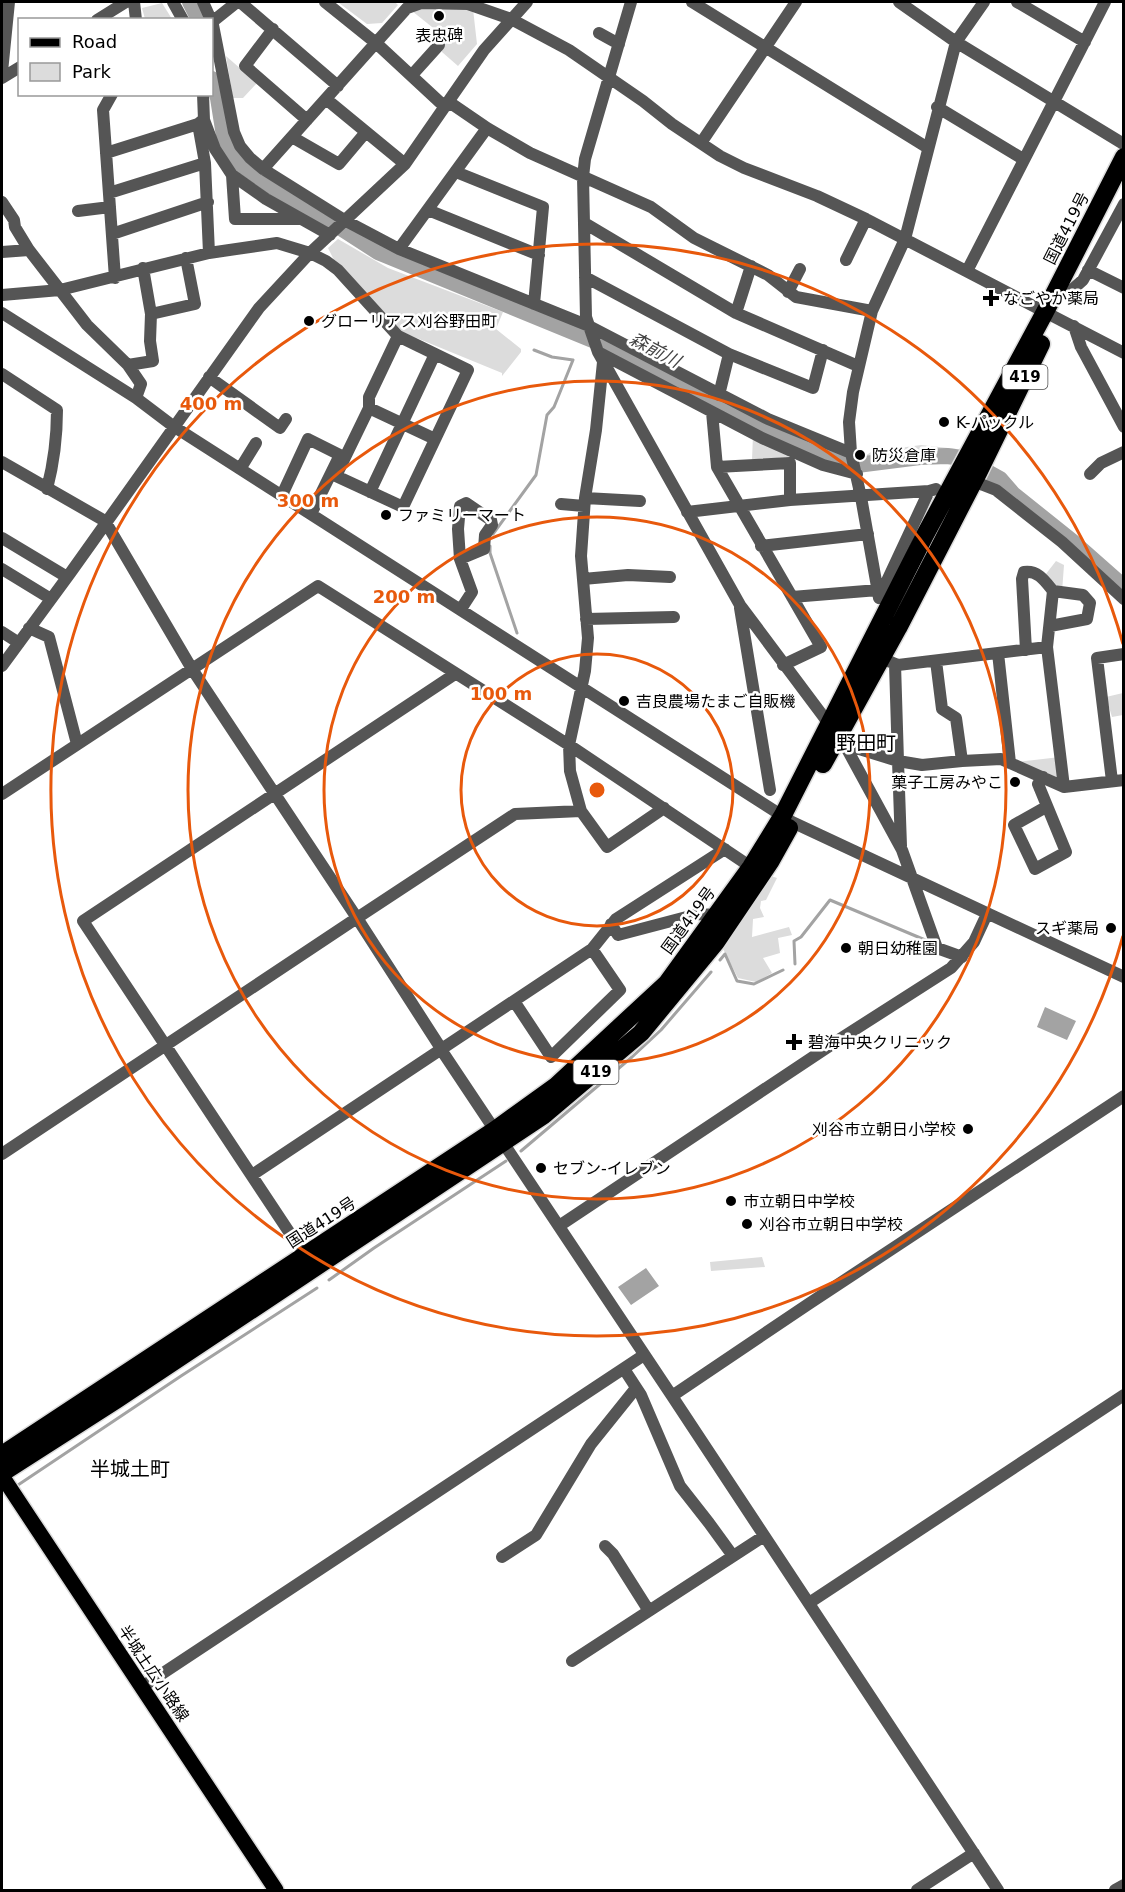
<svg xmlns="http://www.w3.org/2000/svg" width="1125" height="1892" viewBox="0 0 1125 1892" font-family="'DejaVu Sans','Noto Sans JP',sans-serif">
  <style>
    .green { fill: #dcdcdc }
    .water { fill: #a3a3a3 }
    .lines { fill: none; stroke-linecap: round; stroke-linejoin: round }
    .stream { stroke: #a3a3a3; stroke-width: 3 }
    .river { stroke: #a3a3a3; stroke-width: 16 }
    .major-casing { stroke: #dbdbdb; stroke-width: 18 }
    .highway-casing { stroke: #dbdbdb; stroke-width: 21 }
    .minor { stroke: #555; stroke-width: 12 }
    .major { stroke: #000; stroke-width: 15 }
    .highway { stroke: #000; stroke-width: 18 }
    .ring { fill: none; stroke: #e8590c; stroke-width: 3 }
    .poi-dot { fill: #000; stroke: #fff; stroke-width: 2 }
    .labels { text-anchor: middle; stroke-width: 5; stroke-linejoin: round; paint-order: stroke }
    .shield { fill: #fff; stroke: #4c4c4c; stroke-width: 1.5 }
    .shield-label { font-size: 15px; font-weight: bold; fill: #000 }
    .poi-label { font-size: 16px; fill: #000; stroke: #fff; text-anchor: start }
    .street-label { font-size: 16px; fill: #000; stroke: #fff }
    .water-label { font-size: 18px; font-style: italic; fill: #444; stroke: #fff }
    .quarter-label { font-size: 20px; fill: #000; stroke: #fff }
    .centre { fill: #e8590c; stroke: #fff; stroke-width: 3 }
    .ring-label { font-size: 18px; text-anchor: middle; font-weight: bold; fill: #e8590c; stroke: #fff; stroke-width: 5; stroke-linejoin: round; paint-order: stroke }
  </style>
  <rect width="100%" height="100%" fill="#fff"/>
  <!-- green -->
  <path class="green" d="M 341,2 L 395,2 L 398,5 L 382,23 L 367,24 L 339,3 Z
    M 162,3 L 172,19 L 145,19 L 142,8 Z
    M 421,7 L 473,9 L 477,44 L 458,66 L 442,52 L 442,35 L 412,11 Z
    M 226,56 L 257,83 L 243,98 L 233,98 Z
    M 338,239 L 388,268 L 503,312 L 496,329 L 521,349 L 521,352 L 502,376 L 502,373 L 402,332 L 334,260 L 328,248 Z
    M 753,435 L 791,452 L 788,457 L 752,460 Z
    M 921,445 L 957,449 L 950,454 L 919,455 L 866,463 L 862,458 L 871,452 Z
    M 1056,561 L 1064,565 L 1062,592 L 1042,579 Z
    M 1123,693 L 1123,715 L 1112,717 L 1106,697 Z
    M 1060,757 L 1057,781 L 1017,762 Z
    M 771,876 L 777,878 L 766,900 L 761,901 L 760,908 L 764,917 L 753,919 L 752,937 L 789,927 L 792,935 L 778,938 L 780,953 L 763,958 L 772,973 L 756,982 L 738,978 L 722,947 Z
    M 762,1257 L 765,1267 L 711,1271 L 710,1262 Z"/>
  <!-- water -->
  <path class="water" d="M 1045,1007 L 1076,1021 L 1067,1040 L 1037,1027 Z
    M 646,1268 L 659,1286 L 631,1305 L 618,1287 Z"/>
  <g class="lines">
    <!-- stream -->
    <path class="stream" d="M 493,534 L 536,475 L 547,415 L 554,407 L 573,360 L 552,357 L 534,350
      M 490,546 L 490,553 L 517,633
      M 720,960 L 725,954 L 737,981 L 754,984 L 783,970
      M 795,964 L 794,941 L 801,937 L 830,900 L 930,942
      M 521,1151 L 632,1057 L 661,1030 L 711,972
      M 329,1280 L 374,1248 L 506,1161
      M 15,1487 L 181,1376 L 317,1288"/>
    <!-- river -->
    <path class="river" d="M 190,2 L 199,20
      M 212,79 L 218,98 L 224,136 L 228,149 L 237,162 L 294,202 L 330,221 L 378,252 L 605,345 L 765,429 L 842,463 L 857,465 L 920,457 L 947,456 L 962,458 L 1000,479 L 1013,494 L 1073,542 L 1124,587"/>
    <!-- major casing -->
    <g class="major-casing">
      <path id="major" d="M 2,1476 L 276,1890"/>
    </g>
    <!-- highway casing -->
    <g class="highway-casing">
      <path id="highway" d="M 823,764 L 898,628 L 979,471 L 1041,344
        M 2,1455 L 495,1130 L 556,1086 L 667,983 L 751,867 L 783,815 L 925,535 L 1045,312 L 1124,157
        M 2,1473 L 116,1400 L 544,1115 L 641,1033 L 716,942 L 770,862 L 789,828"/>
    </g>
    <!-- minor -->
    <path class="minor" d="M 134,2 L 136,20
      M 173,2 L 183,20
      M 203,2 L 211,20
      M 240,2 L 338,86
      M 325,2 L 376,43 L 445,107
      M 631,2 L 585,159 L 583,177 L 586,317 L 598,352 L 740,605 L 829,724
      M 692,2 L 928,148
      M 899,2 L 956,42 L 1122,143
      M 1017,2 L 1085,42
      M 97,20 L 126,2
      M 212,20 L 234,132 L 240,146 L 250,158 L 263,169 L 346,221 L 399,249 L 589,326 L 768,419 L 851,453
      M 212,22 L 237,2
      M 273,29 L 245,66 L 307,120
      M 599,33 L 619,44
      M 2,72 L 9,2
      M 412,75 L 439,45
      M 2,78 L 20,67
      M 112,94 L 103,110 L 115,278
      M 203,94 L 204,120 L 215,149 L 232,175 L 266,199 L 330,235
      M 326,99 L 405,164
      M 449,102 L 487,128 L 530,153 L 651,207 L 694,238 L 768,275 L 796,297 L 872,311
      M 937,107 L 1023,159
      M 198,124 L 205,163 L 209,253
      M 292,137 L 339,164 L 366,132
      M 701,143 L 796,2
      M 106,153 L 198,124 L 203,120
      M 263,169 L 407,8 L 421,3 L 468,4 L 511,19 L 569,50 L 643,101 L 672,124 L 720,156 L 744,168 L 817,196 L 866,219 L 1124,353
      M 456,172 L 543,207 L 534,304
      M 232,175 L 235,219 L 299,219
      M 109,193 L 205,163
      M 2,202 L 14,220 L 15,227 L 29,250 L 60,290 L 87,325 L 128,365 L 141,384 L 136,398
      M 428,210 L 539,255
      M 78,211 L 110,207
      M 586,224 L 736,313 L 858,366
      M 112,234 L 208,202
      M 399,249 L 487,128
      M 2,252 L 29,250
      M 846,260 L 866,219
      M 1088,270 L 1124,288
      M 967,271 L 1105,2
      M 585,277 L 729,354 L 813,388 L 823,350
      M 788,292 L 800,269
      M 2,295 L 60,290 L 209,253 L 277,243 L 310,253 L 326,261 L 338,270 L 398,336 L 468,370 L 403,507 L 336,476 L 369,408 L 435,439
      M 1065,296 L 1083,280 L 1124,204
      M 2,313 L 136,398 L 173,426 L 792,822 L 1124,977
      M 736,313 L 751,266
      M 151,314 L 195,304 L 186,258
      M 1074,326 L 1081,347 L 1124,427
      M 598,352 L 762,438 L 823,465 L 857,474
      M 603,362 L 596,430 L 585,498 L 581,556 L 588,638 L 585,671 L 569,745 L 570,771 L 581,811 L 515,814 L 357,918 L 442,1050 L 444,1054 L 672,1396 L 998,1890
      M 128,365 L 153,361 L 150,341 L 151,314 L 143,268
      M 2,374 L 57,410 C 57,438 54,462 47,489
      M 209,377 L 280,428 L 286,419
      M 719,395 L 729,354
      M 369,408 L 369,397 L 398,336
      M 712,412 L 717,467 L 821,647 L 783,665
      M 2,462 L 105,521 L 192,669 L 357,918 L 2,1154
      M 717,467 L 790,463 L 790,500
      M 240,469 L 256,443
      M 1090,474 L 1101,463 L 1124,452
      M 978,483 L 996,490 L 1062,542 L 1124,599
      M 370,492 L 435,354
      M 282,495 L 308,439 L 340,455 L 311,514
      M 585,498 L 640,501
      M 561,504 L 584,506
      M 687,512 L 790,500 L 929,491
      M 2,538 L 67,577
      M 761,546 L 868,534
      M 460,559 L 484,549 L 485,535 L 492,525 L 491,520 L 466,503 L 460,506 L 458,529 L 460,559 L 472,592 L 461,609
      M 2,569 L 51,599
      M 583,579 L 628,575 L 670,577
      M 792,597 L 878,590
      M 879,598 L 861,497 L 851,453 L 849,422 L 853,392 L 872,311 L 905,239 L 956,42 L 984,2
      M 879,598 L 929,491 L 936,489
      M 740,608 L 770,790
      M 586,619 L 674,617
      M 1050,626 L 1087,619 L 1090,603 L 1083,595 L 1053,591
      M 29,628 L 49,637 L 77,744
      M 2,632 L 19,643
      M 1026,650 L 1022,579 L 1024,572 C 1038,570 1045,581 1053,591 L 1047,647 L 1064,787 L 1124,780
      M 998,653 L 1010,763
      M 881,658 L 898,665 L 1047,647
      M 936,661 L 942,709 L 956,718 L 962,761 L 1001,759 L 1064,787
      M 895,664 L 898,761 L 922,765 L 962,761
      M 2,666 L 71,572 L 259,308 L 310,253 L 405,164 L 484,50 L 527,2
      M 837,736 L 847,749 L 902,850 L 937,948 L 962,957
      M 843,744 L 898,761 L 901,846
      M 1043,777 L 1038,784 L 1066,852 L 1035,869 L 1014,825 L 1046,807
      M 1112,781 L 1097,658 L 1124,654
      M 2,794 L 318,586 L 569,745 L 751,867
      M 581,811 L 607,847 L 664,808
      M 611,924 L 618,935 L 698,914 L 716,915
      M 514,1001 L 551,1057 L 620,990 L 592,949
      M 252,1175 L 592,949 L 616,919 L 725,849
      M 559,1226 L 840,1039 L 951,968 L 974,942 L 987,914
      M 305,1256 L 83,921 L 455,674
      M 624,1369 L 641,1395 L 680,1486 L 709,1523 L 733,1556
      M 672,1396 L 810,1303 L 1124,1096
      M 605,1546 L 613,1554 L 649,1611
      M 502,1557 L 536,1535 L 591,1444 L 636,1388
      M 809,1603 L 1124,1395
      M 572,1661 L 764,1536
      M 142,1687 L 644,1355
      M 917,1890 L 974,1853
      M 1115,1890 L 1124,1885"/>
    <!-- major -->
    <use href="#major" class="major"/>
    <!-- highway -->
    <use href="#highway" class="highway"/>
  </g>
  <!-- distance rings -->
  <g class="ring">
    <circle cx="597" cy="790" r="136"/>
    <circle cx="597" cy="790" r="273"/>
    <circle cx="597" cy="790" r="409"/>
    <path d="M1123 936A546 546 0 1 1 1123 644"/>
  </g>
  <!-- markers -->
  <g class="poi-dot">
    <circle cx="439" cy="16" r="6"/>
    <path d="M988 289h6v6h6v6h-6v6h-6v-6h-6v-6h6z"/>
    <circle cx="309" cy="321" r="6"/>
    <circle cx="944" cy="422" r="6"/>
    <circle cx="860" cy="455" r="6"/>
    <circle cx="386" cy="515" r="6"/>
    <circle cx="624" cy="701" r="6"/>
    <circle cx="1015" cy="782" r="6"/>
    <circle cx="1111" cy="928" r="6"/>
    <circle cx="846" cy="948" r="6"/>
    <path d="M791 1033h6v6h6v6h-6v6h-6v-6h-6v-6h6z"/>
    <circle cx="968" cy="1129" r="6"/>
    <circle cx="541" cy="1168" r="6"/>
    <circle cx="731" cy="1201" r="6"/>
    <circle cx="747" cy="1224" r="6"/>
  </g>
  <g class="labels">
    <!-- shield labels -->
    <g class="shield">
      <rect x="1002.5" y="365" width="45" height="24" rx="4.5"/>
      <rect x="573.5" y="1060" width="45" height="24" rx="4.5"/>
    </g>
    <g class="shield-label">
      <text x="1025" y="382">419</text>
      <text x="596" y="1077">419</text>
    </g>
    <!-- poi labels -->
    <g class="poi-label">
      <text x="439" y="41" text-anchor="middle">表忠碑</text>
      <text x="1003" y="304">なごやか薬局</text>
      <text x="321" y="327">グローリアス刈谷野田町</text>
      <text x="956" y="428">K-パックル</text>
      <text x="872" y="461">防災倉庫</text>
      <text x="398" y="521">ファミリーマート</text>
      <text x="636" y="707">吉良農場たまご自販機</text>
      <text x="1003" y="788" text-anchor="end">菓子工房みやこ</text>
      <text x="1099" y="934" text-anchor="end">スギ薬局</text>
      <text x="858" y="954">朝日幼稚園</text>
      <text x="808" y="1048">碧海中央クリニック</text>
      <text x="956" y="1135" text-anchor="end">刈谷市立朝日小学校</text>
      <text x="553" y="1174">セブン-イレブン</text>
      <text x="743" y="1207">市立朝日中学校</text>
      <text x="759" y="1230">刈谷市立朝日中学校</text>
    </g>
    <!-- street labels -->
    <g class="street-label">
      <text transform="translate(1066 228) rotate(-63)" y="6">国道419号</text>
      <text transform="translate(688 920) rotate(-54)" y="6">国道419号</text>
      <text transform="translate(321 1222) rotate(-33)" y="6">国道419号</text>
      <text transform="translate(154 1673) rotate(56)" y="6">半城土広小路線</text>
    </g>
    <!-- water labels -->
    <g class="water-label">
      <text transform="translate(655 350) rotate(28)" y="6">森前川</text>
    </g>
    <!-- quarter labels -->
    <g class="quarter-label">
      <text x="866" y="750">野田町</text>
      <text x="130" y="1476">半城土町</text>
    </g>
  </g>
  <circle cx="597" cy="790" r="9" class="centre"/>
  <g class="ring-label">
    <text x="211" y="410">400 m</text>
    <text x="308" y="507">300 m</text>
    <text x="404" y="603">200 m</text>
    <text x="501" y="700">100 m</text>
  </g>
  <!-- border -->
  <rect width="1125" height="1892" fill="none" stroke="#000000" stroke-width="6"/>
  <!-- legend -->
  <rect x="18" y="18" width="195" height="78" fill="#ffffff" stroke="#999999" stroke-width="1.5"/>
  <rect x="30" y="38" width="30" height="9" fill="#000000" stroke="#999999" stroke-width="1.5"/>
  <text x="72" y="48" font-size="18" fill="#000000">Road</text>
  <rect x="30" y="63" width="30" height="18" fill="#dcdcdc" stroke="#999999" stroke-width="1.5"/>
  <text x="72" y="78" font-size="18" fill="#000000">Park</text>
</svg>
